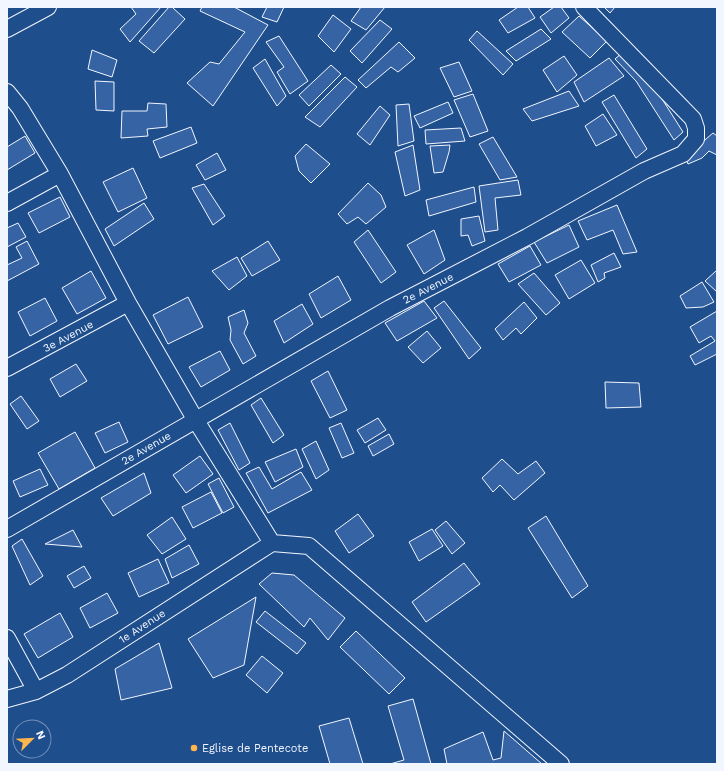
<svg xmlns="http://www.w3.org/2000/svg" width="724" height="771" viewBox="0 0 724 771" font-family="'Work Sans',sans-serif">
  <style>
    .building { fill: #3563a3; stroke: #f2f6ff }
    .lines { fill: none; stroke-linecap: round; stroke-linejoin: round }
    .minor-casing { stroke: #f2f6ff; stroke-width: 18 }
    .minor { stroke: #1f4e8c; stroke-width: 16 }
    .poi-dot { fill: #ffb74d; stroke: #1f4e8c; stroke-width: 1.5 }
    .labels { text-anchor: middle; stroke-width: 3; stroke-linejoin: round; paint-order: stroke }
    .street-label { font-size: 11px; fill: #f2f6ff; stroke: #1f4e8c }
    .poi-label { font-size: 11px; fill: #f2f6ff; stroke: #1f4e8c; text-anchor: start }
  </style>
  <rect width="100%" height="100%" fill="#1f4e8c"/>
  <!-- building -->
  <path class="building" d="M 131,7 L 161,7 L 130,42 L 120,29 L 136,14 Z
    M 169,7 L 172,7 L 185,19 L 154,53 L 139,41 Z
    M 202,7 L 234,7 L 268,25 L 213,106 L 187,83 L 210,62 L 219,64 L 245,32 L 200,11 Z
    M 267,7 L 284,7 L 277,22 L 262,17 Z
    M 361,7 L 385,7 L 366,30 L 351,21 Z
    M 518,7 L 528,7 L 535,18 L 508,33 L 499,20 Z
    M 554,7 L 561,7 L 569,18 L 551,33 L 540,17 Z
    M 604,7 L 615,7 L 610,13 Z
    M 333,15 L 351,29 L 334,52 L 318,36 Z
    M 579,16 L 607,41 L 590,58 L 562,32 Z
    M 380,20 L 392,29 L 362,63 L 350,51 Z
    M 541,29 L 551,39 L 516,61 L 506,51 Z
    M 477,31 L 513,64 L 503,75 L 469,40 Z
    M 279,36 L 308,81 L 290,94 L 277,72 L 284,67 L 266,42 Z
    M 399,42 L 415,58 L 398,72 L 391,67 L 366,88 L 358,80 Z
    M 92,50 L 117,60 L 112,77 L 88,69 Z
    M 622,53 L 650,80 L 683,132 L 674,140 L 636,81 L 615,59 Z
    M 564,56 L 577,75 L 557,92 L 543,70 Z
    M 609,58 L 624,76 L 584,102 L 574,82 Z
    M 265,59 L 286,96 L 277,106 L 253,68 Z
    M 459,62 L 472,91 L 454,97 L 440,68 Z
    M 331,65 L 341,74 L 309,106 L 299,95 Z
    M 345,77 L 357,87 L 320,127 L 305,117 Z
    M 95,81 L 114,82 L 114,111 L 96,110 Z
    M 569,91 L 579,106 L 532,121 L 523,109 Z
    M 473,94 L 488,131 L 470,137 L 454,100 Z
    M 614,95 L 647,149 L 636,158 L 602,102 Z
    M 448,102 L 453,113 L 420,128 L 414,116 Z
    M 148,103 L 166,104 L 167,127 L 147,129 L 148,136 L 121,138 L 122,111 L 147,111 Z
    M 409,104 L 414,141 L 398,146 L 396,105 Z
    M 380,106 L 390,115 L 370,145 L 357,134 Z
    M 603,114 L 617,135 L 596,146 L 585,126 Z
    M 191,127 L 197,143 L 160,158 L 153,141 Z
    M 461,128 L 465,141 L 426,144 L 425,130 Z
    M 713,133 L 717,136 L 717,155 L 709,151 L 702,158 L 688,164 L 685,157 Z
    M 25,136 L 35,153 L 7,170 L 7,147 Z
    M 493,137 L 517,177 L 500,180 L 479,144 Z
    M 306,144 L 330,164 L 311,183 L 299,171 L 295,156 Z
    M 413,145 L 420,190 L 405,196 L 395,152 Z
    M 450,145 L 449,152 L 443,172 L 434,173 L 430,146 Z
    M 217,153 L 226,170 L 205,180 L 196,165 Z
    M 133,168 L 147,198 L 118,212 L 103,182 Z
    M 518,180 L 521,195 L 495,198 L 498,230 L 485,232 L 479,186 Z
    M 368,183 L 381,195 L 386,207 L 366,224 L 358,217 L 347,224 L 338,214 Z
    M 204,184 L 225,216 L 213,225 L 192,188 Z
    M 474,187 L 476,202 L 429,216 L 426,200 Z
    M 60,197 L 70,217 L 39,233 L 28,213 Z
    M 144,203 L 154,219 L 114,246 L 105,229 Z
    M 617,205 L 637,252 L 623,254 L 613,230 L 587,240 L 578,221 Z
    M 479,216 L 485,241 L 472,246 L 468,235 L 461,236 L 461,219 Z
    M 18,223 L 26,237 L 7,247 L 7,228 Z
    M 569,225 L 579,247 L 547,263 L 534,242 Z
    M 368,230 L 396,272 L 381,283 L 354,242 Z
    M 434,230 L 445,260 L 424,274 L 407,245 Z
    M 27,241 L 39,264 L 7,281 L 7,265 L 22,258 L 16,247 Z
    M 268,241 L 280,260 L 252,276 L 241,258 Z
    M 530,246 L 541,265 L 509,282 L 498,264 Z
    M 614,253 L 621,267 L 604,273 L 605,278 L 598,282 L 591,265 Z
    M 237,257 L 247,276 L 229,290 L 212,271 Z
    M 581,260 L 595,283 L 569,299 L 555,275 Z
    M 717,270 L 717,292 L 705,281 Z
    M 91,271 L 106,298 L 77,314 L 62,288 Z
    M 534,273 L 560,303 L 546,315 L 518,284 Z
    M 338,276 L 351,300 L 321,318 L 309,294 Z
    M 702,282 L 714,302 L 703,307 L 686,308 L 680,296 Z
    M 188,297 L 203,327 L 168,344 L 153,315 Z
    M 45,298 L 57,321 L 30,336 L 18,312 Z
    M 424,301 L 437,318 L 397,341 L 385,323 Z
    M 444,301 L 481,348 L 469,359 L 434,308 Z
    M 524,302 L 537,318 L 521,334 L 516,328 L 503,340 L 495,329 Z
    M 302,304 L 313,324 L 284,343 L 274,321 Z
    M 244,310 L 248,323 L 244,333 L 256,356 L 243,364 L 230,340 L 231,330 L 228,317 Z
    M 717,311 L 717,354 L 695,365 L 690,356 L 715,341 L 711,336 L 699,343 L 690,327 Z
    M 427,331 L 441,348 L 423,363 L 408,347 Z
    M 220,351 L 230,370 L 201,387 L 189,367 Z
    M 76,364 L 87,381 L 60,397 L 50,379 Z
    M 328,371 L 347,410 L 330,418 L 311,381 Z
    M 605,382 L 639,383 L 641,407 L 606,408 Z
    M 21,396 L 39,421 L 27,429 L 10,404 Z
    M 261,398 L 284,435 L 273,443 L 251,405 Z
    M 378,418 L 386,430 L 365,443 L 357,430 Z
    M 119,422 L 128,442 L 105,453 L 95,433 Z
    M 230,423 L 250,463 L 239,470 L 218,430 Z
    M 341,423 L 354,453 L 342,458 L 329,428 Z
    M 75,432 L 95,468 L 59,489 L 38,453 Z
    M 389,434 L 394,444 L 373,456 L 368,446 Z
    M 316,441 L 329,470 L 316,479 L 302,449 Z
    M 296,449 L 303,467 L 275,482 L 265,462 Z
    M 200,456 L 213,474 L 186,493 L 173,475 Z
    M 502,459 L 518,474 L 536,461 L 545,473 L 514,500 L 500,485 L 493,492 L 482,478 Z
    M 259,467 L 272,489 L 301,472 L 312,490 L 268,513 L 246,473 Z
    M 40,469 L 48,485 L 20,497 L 13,481 Z
    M 144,473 L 151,493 L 113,516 L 101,498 Z
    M 219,478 L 234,507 L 223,513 L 208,484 Z
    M 211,492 L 222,513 L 193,528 L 182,507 Z
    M 358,514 L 374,536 L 349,553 L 335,531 Z
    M 546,516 L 588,586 L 572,598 L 528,528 Z
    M 172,517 L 186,539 L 162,554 L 147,535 Z
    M 446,521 L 465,543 L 452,554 L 435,530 Z
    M 432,529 L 443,546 L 419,561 L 409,542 Z
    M 73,530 L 82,547 L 45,544 Z
    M 22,539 L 43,576 L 30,585 L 12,546 Z
    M 189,545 L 199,564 L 172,578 L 165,559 Z
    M 158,559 L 169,583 L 139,597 L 128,573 Z
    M 464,563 L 480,584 L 426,622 L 412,602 Z
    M 84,566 L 91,578 L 74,588 L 67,576 Z
    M 272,573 L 294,575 L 345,618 L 328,640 L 310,618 L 304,627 L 259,584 Z
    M 107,593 L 118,613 L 90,628 L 80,608 Z
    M 256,597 L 244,665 L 213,678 L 188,639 Z
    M 265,611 L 306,643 L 297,654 L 256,622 Z
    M 60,613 L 73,637 L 38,658 L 24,634 Z
    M 356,631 L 405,678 L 389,694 L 340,647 Z
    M 159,643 L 172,688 L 121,700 L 115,669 Z
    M 262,656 L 283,673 L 267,693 L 246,675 Z
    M 413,699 L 431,764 L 390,764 L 404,760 L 388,706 Z
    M 349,718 L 363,764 L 330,764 L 319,726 Z
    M 504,731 L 542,764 L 447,764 L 444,749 L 483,732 L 493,760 L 501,758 Z"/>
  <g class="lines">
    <!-- minor casing -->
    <g class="minor-casing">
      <path id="minor" d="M 7,29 L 48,7
        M 7,92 L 20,108 L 60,174 L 128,303 L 195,419 L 272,543 L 309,546 L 561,764
        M 7,203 L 60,174
        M 7,368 L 128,303
        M 7,529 L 390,308 L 527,237 L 644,171 L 683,154 L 696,139 L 696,128 L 693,119 L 584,7
        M 7,638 L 36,691
        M 7,699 L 36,691 L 67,675 L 272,543"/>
    </g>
    <!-- minor -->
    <use href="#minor" class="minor"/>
  </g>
  <!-- markers -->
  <circle class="poi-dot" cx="194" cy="748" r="4"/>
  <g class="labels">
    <!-- street labels -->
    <g class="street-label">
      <text transform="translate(428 288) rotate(-27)" y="4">2e Avenue</text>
      <text transform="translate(68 336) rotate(-28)" y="4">3e Avenue</text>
      <text transform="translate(146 448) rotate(-30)" y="4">2e Avenue</text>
      <text transform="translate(142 626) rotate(-33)" y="4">1e Avenue</text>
    </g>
    <!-- poi labels -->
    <g class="poi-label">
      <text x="202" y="752">Eglise de Pentecote</text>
    </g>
  </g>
  <!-- border -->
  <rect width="724" height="771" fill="none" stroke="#f2f6ff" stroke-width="16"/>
  <!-- north arrow -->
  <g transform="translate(32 739) rotate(66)"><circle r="19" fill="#1f4e8c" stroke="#7391ba"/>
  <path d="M0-3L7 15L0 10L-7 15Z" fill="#ffb74d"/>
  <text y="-6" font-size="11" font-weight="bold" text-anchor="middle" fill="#f2f6ff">N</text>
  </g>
</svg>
